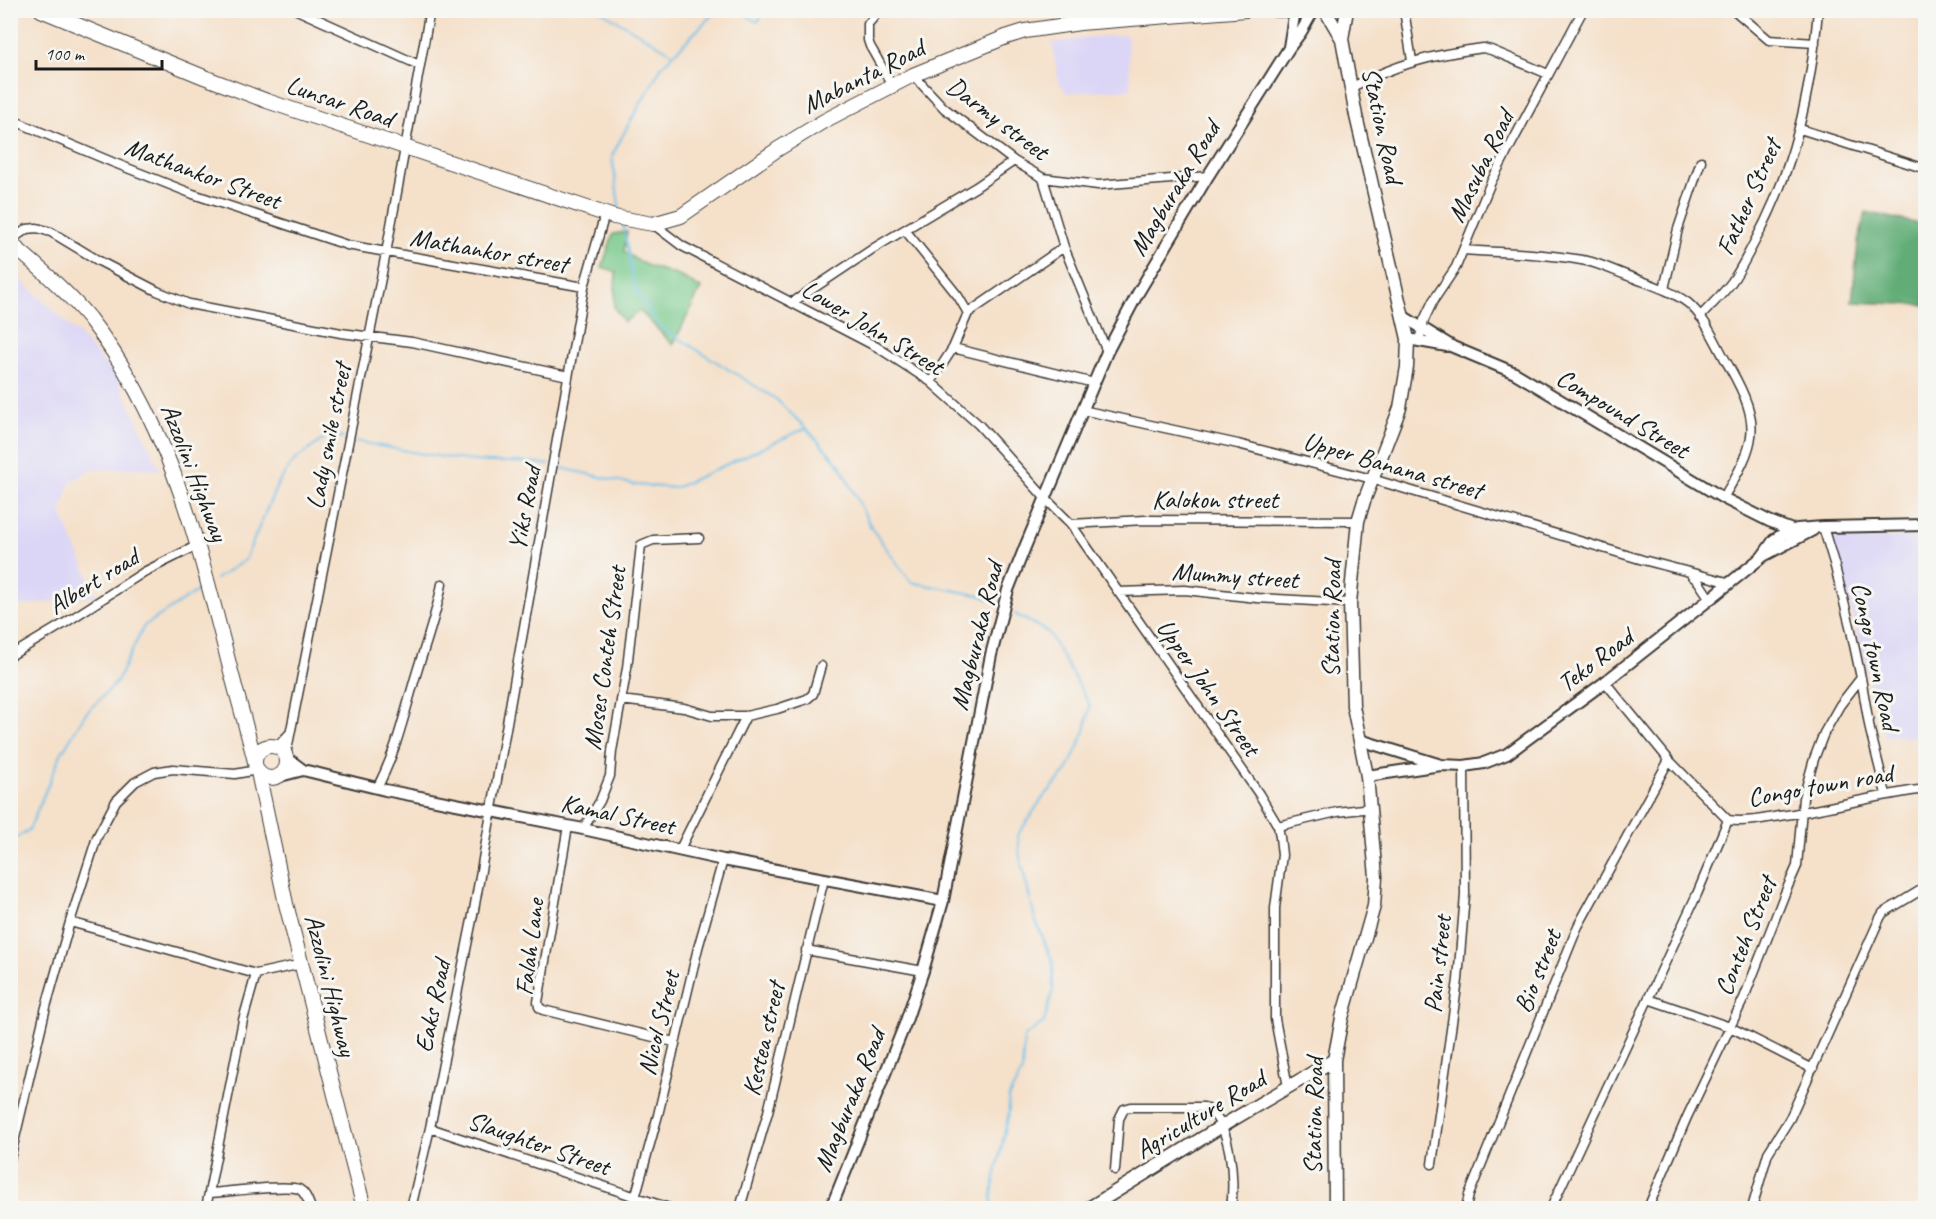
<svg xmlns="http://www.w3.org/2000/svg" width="1936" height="1219" viewBox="0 0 1936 1219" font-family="Caveat,sans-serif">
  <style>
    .built { fill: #dcd6f6 }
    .green { fill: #78c98b; stroke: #4a7254; stroke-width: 1.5 }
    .forest { fill: #62ad77; stroke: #3f644a; stroke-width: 1.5 }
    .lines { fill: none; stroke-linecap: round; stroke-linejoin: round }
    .stream { stroke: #6cc0e9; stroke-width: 2 }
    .minor-casing { stroke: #3d3936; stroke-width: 11 }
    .tertiary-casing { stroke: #3d3936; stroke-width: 14 }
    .secondary-casing { stroke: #3d3936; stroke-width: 15 }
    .primary-casing { stroke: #3d3936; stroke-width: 16 }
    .minor { stroke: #fff; stroke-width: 8 }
    .tertiary { stroke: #fff; stroke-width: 10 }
    .secondary { stroke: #fff; stroke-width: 12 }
    .primary { stroke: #fff; stroke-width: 14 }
    .labels { text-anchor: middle; stroke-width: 6; stroke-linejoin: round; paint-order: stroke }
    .street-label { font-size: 26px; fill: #1c1c1c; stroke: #f6f6f2 }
  </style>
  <rect width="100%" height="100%" fill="#f6f6f2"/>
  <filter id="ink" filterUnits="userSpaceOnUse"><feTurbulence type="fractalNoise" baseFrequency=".0167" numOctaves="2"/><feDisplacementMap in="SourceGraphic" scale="12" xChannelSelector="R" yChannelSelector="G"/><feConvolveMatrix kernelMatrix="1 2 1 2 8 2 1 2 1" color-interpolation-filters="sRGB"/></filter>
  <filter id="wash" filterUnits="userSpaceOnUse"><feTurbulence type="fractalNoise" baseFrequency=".008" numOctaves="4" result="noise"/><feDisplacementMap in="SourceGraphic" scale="24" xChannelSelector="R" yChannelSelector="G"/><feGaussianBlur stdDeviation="1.35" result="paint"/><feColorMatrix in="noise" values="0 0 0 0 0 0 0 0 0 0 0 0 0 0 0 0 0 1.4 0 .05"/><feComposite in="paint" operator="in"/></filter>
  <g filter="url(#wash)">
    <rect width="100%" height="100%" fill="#f5e0c9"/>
    <!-- built -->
    <path class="built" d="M 1127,35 L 1131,89 L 1065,93 L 1064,87 L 1059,84 L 1052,43 L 1091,37 Z
      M 10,269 L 79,335 L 116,376 L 160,470 L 135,468 L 90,470 L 70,483 L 61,513 L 97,596 L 11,607 Z
      M 1925,537 L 1925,737 L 1885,736 L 1832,538 Z"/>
    <!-- green -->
    <path class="green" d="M 627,232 L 624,251 C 646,269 657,267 681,277 C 689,280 690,284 701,288 L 673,345 L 640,311 L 624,322 L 614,307 L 616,272 L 602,267 L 613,234 Z"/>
    <!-- forest -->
    <path class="forest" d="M 1866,212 L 1925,225 L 1925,305 L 1852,302 L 1858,242 Z"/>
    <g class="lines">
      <!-- stream -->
      <path class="stream" d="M 599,10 L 674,54
        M 738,10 L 757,22 L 767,10
        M 620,213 L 612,156 L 626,129 L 662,66 L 713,14 L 728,10
        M 623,225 L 635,289 L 659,326 L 776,399 L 806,428 L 840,465 L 872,529 L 911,582 L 982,596 L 990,600
        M 355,441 C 394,449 434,457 475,461 C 499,464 525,459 549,465
        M 557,467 L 636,485 L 675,488 L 806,428
        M 216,579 L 245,560 L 278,483 L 294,461 L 329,435 L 343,438
        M 10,842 L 29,830 L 61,754 L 85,714 L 116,683 L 144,626 L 202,588
        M 991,1208 L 993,1187 L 1009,1112 L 1008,1098 L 1022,1072 L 1024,1037 L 1044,1022 L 1053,990 L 1053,963 L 1035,919 L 1020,858 L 1018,835 L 1041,800 L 1067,771 L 1085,731 L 1090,705 L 1048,632 L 1015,614"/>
    </g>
  </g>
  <g filter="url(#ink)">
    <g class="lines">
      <!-- minor casing -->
      <g class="minor-casing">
        <path id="minor" d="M 297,10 L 419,65
          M 880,10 L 868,24 L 868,40 L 870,46 L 892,85
          M 1404,10 L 1412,61
          M 1734,10 L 1769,40 L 1815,43
          M 913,75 L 944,108 L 1014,161 L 1043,178 L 1098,185 L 1208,176
          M 1350,88 C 1397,64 1431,55 1483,48 L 1491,50 L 1548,74
          M 10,119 L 112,162 L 193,194 L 347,245 L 584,287
          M 1800,129 L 1926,169
          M 1043,178 L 1064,247 L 1107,352
          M 653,224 L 682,246 L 877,347 L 931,382 L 979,425 L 1046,499 L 1071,524 L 1259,794 L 1278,826 L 1280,837 L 1282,855 L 1275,908 L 1275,1019 L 1288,1087
          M 905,230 L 958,296 L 968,313
          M 11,243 L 18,235 L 27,229 L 37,228 L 51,232 L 99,261 L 157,291 L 189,304 L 341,333 L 412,342 L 568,376
          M 1464,250 C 1505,253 1547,253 1587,261 C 1601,264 1619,273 1634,278 C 1652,285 1672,291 1688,303 C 1707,319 1717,347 1730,368 C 1763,426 1756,444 1723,498
          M 1664,289 L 1678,229 L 1701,161
          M 793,302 L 874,248 L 976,187 L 1014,161
          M 1700,317 C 1710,306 1722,295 1731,283 C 1740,271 1747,256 1754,243 C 1794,170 1811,93 1818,10
          M 1419,341 L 1424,320 L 1433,301 L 1456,267 L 1491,182 L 1583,10
          M 953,348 L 1094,383
          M 931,382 L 953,348 L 968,313 L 1064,247
          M 1082,410 L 1238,444 L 1372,479 L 1643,560 L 1731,583
          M 1071,524 L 1145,520 L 1358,521
          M 1823,527 L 1834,563 L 1850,626 L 1861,678 L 1870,730 L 1886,794
          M 1692,576 L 1698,581 L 1710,599
          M 1118,592 L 1185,590 L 1257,598 L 1350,603
          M 10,656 L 65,623 L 144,572 L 198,545
          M 1605,682 L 1669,760 L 1728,820 C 1745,823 1762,819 1779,816 C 1828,809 1876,795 1926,789
          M 621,700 L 684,708 L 712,716 L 746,716 L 777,709 L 807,699 L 813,694 L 821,666
          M 277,747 L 290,733
          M 286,755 L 386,253 L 430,10
          M 377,788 C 398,749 406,706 419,665 C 428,638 437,611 442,584
          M 568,826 L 538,1002 L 539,1007 L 543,1010 L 674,1042
          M 1278,826 L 1337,812 L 1371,808
          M 583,829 L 600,801 L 610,776 L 612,751 L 627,668 L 641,545 L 653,540 L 699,538
          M 679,851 L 746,716
          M 70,922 L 256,974 L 302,964
          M 806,950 L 923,971
          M 1648,999 L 1730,1027 L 1813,1069
          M 430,1128 L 669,1208
          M 10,1159 L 46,1007 L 70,922 L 97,837 L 116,801 L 135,782 L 154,772 L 173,769 L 235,774 L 257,770
          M 1432,1164 L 1458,980 L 1465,895 L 1464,766
          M 1115,1170 L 1119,1119 L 1124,1109 L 1131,1107 L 1204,1107 C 1232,1120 1235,1182 1231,1208
          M 210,1193 C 227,1192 287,1184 299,1189 C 306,1193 308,1201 311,1208
          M 635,1198 L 658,1115 L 698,948 L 723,860
          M 206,1208 L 243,1020 L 256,974
          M 411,1208 L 430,1128 L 474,910 L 584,287 L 605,214
          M 740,1208 L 768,1112 L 824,879
          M 1466,1208 L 1469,1195 L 1578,926 L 1669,760
          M 1551,1208 L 1697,894 L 1728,820
          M 1648,1208 L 1687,1117 L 1744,998 L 1785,893 L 1797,866 L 1803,798 L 1814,759 L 1824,733 L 1840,705 L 1861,678
          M 1752,1208 L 1768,1153 L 1790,1118 L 1880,918 L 1883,913 L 1926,887"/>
      </g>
      <!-- tertiary casing -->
      <g class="tertiary-casing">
        <path id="tertiary" d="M 1289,47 L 1295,10
          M 1404,317 L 1453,347 L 1515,373 L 1723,498 L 1769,521 L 1792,530
          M 1408,339 L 1447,346
          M 1763,556 L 1813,530
          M 1360,740 L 1441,765
          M 287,758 L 303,770 L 385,790 L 583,829 L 723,860 L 943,901
          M 280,776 L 303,770
          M 1367,776 L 1441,765 L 1464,766 L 1484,763 L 1507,754 L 1605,682 L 1710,599 L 1762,557 L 1774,540 L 1783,534 L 1797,529 L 1823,527 L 1926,525
          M 831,1208 L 905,1024 L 923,971 L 943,901 L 991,655 L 1008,590 L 1025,547 L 1107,352 L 1138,293 L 1208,176 L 1289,48 L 1301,32 L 1313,11"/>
      </g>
      <!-- secondary casing -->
      <g class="secondary-casing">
        <path id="secondary" d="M 1325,10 L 1342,39 L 1356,116 L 1408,339 L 1407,367 L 1400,408 L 1364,501 L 1358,521 L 1350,603 L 1353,706 L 1367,776 L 1376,877 L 1374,906 L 1342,1018 L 1334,1060 L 1335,1208
          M 1342,39 L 1347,10
          M 1089,1208 L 1222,1126 L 1334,1060"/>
      </g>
      <!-- primary casing -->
      <g class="primary-casing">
        <path id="primary" d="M 41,10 L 204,77 L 267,101 L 614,217 L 653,224 L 681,216 L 778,149 L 824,121 L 913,75 L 1006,37 L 1025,31 L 1080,23 L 1246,10
          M 1276,10 L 1314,10
          M 10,243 C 38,266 66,290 89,318 C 167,418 195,532 226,652 C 235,689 246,725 255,762
          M255 762a16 16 0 1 1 32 0a16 16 0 1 1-32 0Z
          M 258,772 L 286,904 L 364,1208"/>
      </g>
      <!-- minor -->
      <use href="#minor" class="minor"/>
      <!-- tertiary -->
      <use href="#tertiary" class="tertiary"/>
      <!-- secondary -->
      <use href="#secondary" class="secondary"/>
      <!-- primary -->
      <use href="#primary" class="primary"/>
    </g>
  </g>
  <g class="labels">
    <!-- street labels -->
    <g class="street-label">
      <text transform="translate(863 76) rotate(-27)" y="9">Mabanta Road</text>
      <text transform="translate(340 101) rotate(19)" y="9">Lunsar Road</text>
      <text transform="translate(998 118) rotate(37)" y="9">Darmy street</text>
      <text transform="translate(1383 125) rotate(78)" y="9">Station Road</text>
      <text transform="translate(1480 166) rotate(-64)" y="9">Masuba Road</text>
      <text transform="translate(203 173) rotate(20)" y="9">Mathankor Street</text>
      <text transform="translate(1174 188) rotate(-59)" y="9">Magburaka Road</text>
      <text transform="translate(1748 197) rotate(-66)" y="9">Father Street</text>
      <text transform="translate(489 250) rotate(10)" y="9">Mathankor street</text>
      <text transform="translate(873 327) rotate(31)" y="9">Lower John Street</text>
      <text transform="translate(1623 413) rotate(31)" y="9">Compound Street</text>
      <text transform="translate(328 436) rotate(-79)" y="9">Lady smile street</text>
      <text transform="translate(1393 465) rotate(16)" y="9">Upper Banana street</text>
      <text transform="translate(195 472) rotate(69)" y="9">Azzolini Highway</text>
      <text x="1215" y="508">Kalokon street</text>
      <text transform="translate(524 508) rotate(-79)" y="9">Yiks Road</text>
      <text transform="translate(1235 575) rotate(4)" y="9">Mummy street</text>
      <text transform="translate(93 581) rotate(-32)" y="9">Albert road</text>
      <text transform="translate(1331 619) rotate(-89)" y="9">Station Road</text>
      <text transform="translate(976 636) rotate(-76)" y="9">Magburaka Road</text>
      <text transform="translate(1876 656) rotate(78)" y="9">Congo town Road</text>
      <text transform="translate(604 658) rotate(-82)" y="9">Moses Conteh Street</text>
      <text transform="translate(1595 660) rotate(-37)" y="9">Teko Road</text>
      <text transform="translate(1209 687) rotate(55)" y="9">Upper John Street</text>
      <text transform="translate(1820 785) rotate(-10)" y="9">Congo town road</text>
      <text transform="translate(618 814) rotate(12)" y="9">Kamal Street</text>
      <text transform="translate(1745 936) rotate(-68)" y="9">Conteh Street</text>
      <text transform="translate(529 947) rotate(-83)" y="9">Falah Lane</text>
      <text transform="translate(1437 964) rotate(-84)" y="9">Pain street</text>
      <text transform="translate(1537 971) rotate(-68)" y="9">Bio street</text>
      <text transform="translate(331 985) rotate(76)" y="9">Azzolini Highway</text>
      <text transform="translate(432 1006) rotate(-78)" y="9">Eaks Road</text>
      <text transform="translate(658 1023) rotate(-76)" y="9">Nicol Street</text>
      <text transform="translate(763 1039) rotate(-77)" y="9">Kestea street</text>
      <text transform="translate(849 1100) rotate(-68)" y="9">Magburaka Road</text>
      <text transform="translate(1200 1114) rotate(-31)" y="9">Agriculture Road</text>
      <text transform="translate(1313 1116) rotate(-89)" y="9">Station Road</text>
      <text transform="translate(539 1143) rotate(19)" y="9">Slaughter Street</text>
    </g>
  </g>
  <!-- margin -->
  <rect width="1936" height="1219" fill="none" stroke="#f6f6f2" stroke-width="36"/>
  <!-- scale -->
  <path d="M36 60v9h126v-9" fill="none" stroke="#1c1c1c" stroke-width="3"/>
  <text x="45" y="60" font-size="18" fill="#1c1c1c" stroke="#f6f6f2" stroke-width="4.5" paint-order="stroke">100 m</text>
</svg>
